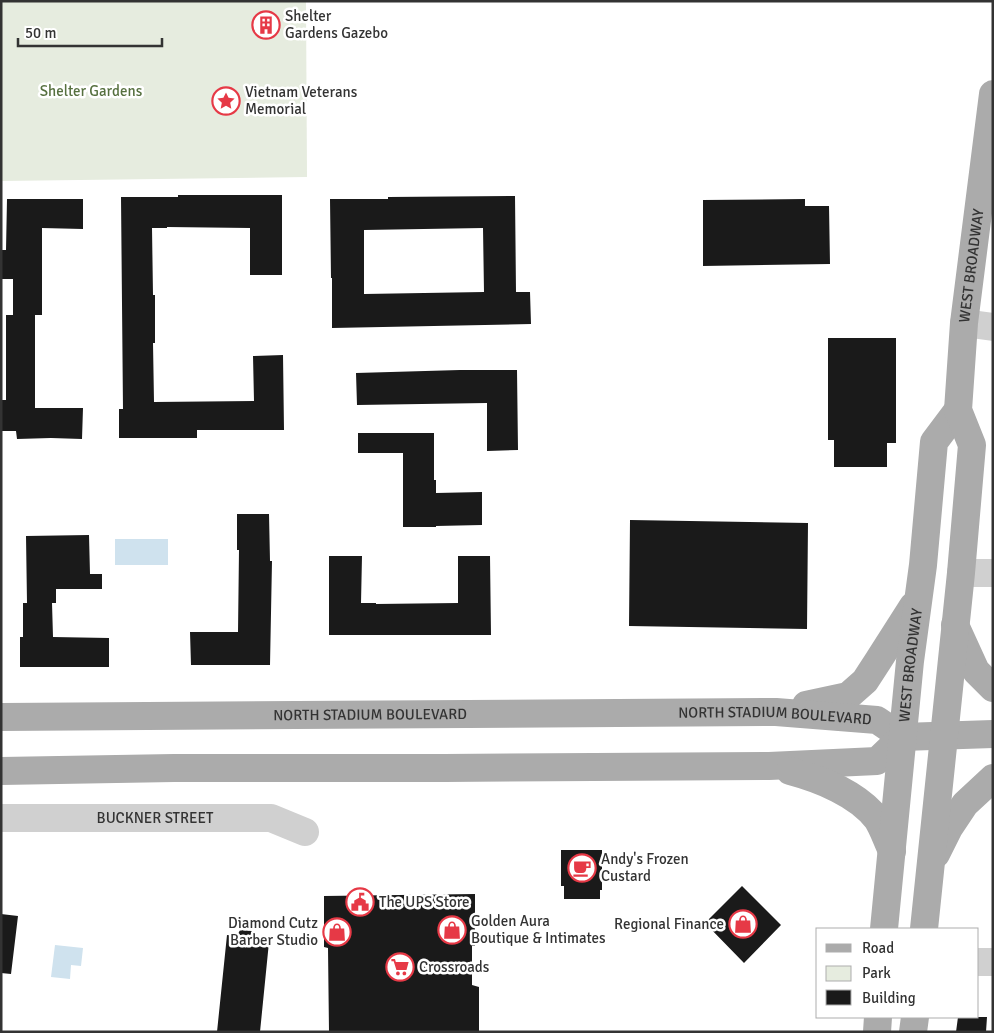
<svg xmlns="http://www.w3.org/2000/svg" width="994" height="1033" viewBox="0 0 994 1033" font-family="Signika,sans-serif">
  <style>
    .green { fill: #e6ecdf }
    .water { fill: #cfe2ee }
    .building { fill: #1a1a1a; fill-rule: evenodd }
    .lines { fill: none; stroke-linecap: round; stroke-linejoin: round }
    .minor { stroke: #d0d0d0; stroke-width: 28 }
    .major { stroke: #ababab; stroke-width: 28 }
    .labels { text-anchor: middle; stroke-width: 5; stroke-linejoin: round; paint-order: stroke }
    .poi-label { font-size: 15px; fill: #333; stroke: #fff; text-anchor: start }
    .park-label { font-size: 15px; fill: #56703f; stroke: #fff }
    .street-label { font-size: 15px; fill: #333; stroke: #fff }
  </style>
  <rect width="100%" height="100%" fill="#fff"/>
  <!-- green -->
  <path class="green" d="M 1,1 L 306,1 L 307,177 L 1,181 Z"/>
  <!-- water -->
  <path class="water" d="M 115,539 L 168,539 L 168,565 L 115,565 Z
    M 55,945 L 83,948 L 81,966 L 71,965 L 70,979 L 51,977 Z"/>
  <!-- building -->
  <path class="building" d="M 261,14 L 271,14 L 278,21 L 277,32 L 270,37 L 258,36 L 254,29 L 254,21 Z
    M 178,195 L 282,195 L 282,275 L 250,275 L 250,228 L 167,227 L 167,228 L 152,228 L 153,295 L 155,295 L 155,343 L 153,343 L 154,402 L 254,401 L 253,356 L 283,355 L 284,430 L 197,430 L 197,438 L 119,438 L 119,409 L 123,409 L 121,197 L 178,197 Z
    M 515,196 L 516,292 L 530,292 L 531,324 L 332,328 L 332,278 L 331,278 L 330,199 L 388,199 L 388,197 ZM 483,228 L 484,292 L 364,294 L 364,230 Z
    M 7,199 L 83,199 L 83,229 L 42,228 L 42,315 L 35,315 L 35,408 L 83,408 L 82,439 L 51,438 L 17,439 L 16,431 L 1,431 L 1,400 L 6,400 L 6,315 L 13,315 L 13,279 L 1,279 L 1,250 L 6,250 Z
    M 805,199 L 805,206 L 829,206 L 830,264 L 703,266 L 703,200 Z
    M 828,338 L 896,338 L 896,443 L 887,443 L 887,467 L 834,467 L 834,440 L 828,440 Z
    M 460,370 L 517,370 L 518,450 L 487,451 L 487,403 L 357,405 L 356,373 Z
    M 358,433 L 434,433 L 434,480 L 436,480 L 436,493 L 482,492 L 482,525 L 436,526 L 436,527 L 403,527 L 403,453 L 358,453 Z
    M 237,514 L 269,514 L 270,561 L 272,561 L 270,665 L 191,665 L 190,632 L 238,632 L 239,550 L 237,550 Z
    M 630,520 L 808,523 L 807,629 L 629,626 Z
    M 89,535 L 90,574 L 102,574 L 102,589 L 56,589 L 56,603 L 52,603 L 53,637 L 109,638 L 109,667 L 20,667 L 20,637 L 23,637 L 23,603 L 27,603 L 26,536 Z
    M 329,556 L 362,556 L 361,603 L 376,603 L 376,604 L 458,603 L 458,556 L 490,556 L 491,635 L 329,635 Z
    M 561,850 L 602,850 L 602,890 L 600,890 L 600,899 L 564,899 L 564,886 L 561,886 Z
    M 742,886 L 781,925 L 744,963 L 705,923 Z
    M 475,894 L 475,946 L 472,946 L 472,985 L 479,987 L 479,1032 L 329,1032 L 328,948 L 324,947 L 324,896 Z
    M 1,914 L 18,916 L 11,974 L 1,973 Z
    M 240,930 L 252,931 L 251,940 L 269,942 L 260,1032 L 217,1032 L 227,935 L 237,936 Z
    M 958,1017 L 987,1017 L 986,1032 L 956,1032 Z"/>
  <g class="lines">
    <!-- minor -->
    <g class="minor">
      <path d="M 964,323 L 993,327"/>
      <path d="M 961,573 L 993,573"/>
      <path id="s1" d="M 1,818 L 271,818 L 305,832"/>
      <path d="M 978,962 L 993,962"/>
    </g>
    <!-- major -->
    <g class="major">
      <path d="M 955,625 L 976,671 L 993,688"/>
      <path d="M 806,705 L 848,696 L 865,681 L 878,661 L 913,606"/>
      <path id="s2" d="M 1,717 L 776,712 L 877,720 L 902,737"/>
      <path d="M 902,737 L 993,734"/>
      <path d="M 1,771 L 174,768 L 444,768 L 769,766 L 877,761 L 902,737"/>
      <path d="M 790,771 C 820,779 858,794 877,819 C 883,828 887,841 892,851"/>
      <path d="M 936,854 L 949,828 L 965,804 L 993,778"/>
      <path id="s3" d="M 884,929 L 910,661 L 923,565 L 934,442 L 958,410"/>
      <path id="s4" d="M 924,929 L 961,573 L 972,445 L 958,410 L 964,323 L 993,94"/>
      <path d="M 877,1032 L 878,1017"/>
      <path d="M 913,1032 L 915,1017"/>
    </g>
  </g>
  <!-- icons -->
  <defs>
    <g id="building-ring" transform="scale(1.4375)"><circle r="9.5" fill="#fff" stroke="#e63946" stroke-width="1.5"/><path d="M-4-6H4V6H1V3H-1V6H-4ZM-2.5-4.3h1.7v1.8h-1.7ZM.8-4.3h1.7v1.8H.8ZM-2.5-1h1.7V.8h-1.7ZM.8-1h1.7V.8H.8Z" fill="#e63946"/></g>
    <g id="sight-ring" transform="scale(1.4375)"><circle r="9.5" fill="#fff" stroke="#e63946" stroke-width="1.5"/><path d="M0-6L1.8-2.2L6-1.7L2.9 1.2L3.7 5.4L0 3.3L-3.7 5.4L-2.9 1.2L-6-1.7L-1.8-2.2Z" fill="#e63946"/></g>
    <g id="cafe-ring" transform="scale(1.4375)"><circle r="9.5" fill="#fff" stroke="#e63946" stroke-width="1.5"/><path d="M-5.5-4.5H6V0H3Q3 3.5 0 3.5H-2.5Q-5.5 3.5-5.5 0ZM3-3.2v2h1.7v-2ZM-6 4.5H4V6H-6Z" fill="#e63946"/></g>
    <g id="civic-ring" transform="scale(1.4375)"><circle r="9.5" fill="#fff" stroke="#e63946" stroke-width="1.5"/><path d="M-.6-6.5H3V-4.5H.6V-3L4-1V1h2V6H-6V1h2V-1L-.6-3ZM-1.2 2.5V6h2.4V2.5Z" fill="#e63946"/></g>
    <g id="shop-ring" transform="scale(1.4375)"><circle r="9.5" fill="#fff" stroke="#e63946" stroke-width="1.5"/><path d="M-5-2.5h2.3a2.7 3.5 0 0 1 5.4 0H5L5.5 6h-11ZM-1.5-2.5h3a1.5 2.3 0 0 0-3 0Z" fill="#e63946"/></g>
    <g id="supermarket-ring" transform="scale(1.4375)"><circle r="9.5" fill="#fff" stroke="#e63946" stroke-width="1.5"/><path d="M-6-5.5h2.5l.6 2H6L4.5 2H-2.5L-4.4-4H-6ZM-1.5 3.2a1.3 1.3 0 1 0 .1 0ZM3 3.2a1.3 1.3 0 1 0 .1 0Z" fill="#e63946"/></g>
  </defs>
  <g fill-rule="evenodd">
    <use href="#building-ring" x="266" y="25"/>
    <use href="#sight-ring" x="226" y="101"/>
    <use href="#cafe-ring" x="582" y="868"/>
    <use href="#civic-ring" x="360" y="902"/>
    <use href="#shop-ring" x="743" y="924"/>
    <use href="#shop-ring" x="452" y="930"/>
    <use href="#shop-ring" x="337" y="932"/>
    <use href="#supermarket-ring" x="400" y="967"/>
  </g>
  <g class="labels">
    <!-- poi labels -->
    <g class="poi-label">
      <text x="285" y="21">Shelter<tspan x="285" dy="17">Gardens Gazebo</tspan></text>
      <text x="245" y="97">Vietnam Veterans<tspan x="245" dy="17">Memorial</tspan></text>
      <text x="601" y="864">Andy's Frozen<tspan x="601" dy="17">Custard</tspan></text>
      <text x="379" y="907">The UPS Store</text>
      <text x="471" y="926">Golden Aura<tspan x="471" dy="17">Boutique &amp; Intimates</tspan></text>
      <text x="318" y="928" text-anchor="end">Diamond Cutz<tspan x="318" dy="17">Barber Studio</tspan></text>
      <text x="724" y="929" text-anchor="end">Regional Finance</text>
      <text x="419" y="972">Crossroads</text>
    </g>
    <!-- park labels -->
    <g class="park-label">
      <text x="91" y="96">Shelter Gardens</text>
    </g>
    <!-- street labels -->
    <g class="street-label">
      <text dy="5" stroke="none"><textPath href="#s4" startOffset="669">WEST BROADWAY</textPath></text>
      <text dy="5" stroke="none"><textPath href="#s3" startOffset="265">WEST BROADWAY</textPath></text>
      <text dy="5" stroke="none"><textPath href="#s2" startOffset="369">NORTH STADIUM BOULEVARD</textPath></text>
      <text dy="5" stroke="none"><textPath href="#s2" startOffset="774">NORTH STADIUM BOULEVARD</textPath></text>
      <text dy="5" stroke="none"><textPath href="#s1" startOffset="154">BUCKNER STREET</textPath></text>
    </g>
  </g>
  <!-- border -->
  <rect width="994" height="1033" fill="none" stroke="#333333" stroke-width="5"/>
  <!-- legend -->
  <rect x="816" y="928" width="162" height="90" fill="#ffffff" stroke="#adadad"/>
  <rect x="826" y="944" width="25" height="8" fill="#ababab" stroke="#adadad"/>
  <text x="862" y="953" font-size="15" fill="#333333">Road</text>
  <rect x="826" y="966" width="25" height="15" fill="#e6ecdf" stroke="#adadad"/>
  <text x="862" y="978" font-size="15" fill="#333333">Park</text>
  <rect x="826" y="990" width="25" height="15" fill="#1a1a1a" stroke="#adadad"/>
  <text x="862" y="1003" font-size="15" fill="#333333">Building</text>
  <!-- scale -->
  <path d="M18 38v8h144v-8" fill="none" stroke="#333333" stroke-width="2.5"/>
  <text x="25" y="38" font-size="15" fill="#333333" stroke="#ffffff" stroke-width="4" paint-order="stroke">50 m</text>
</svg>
